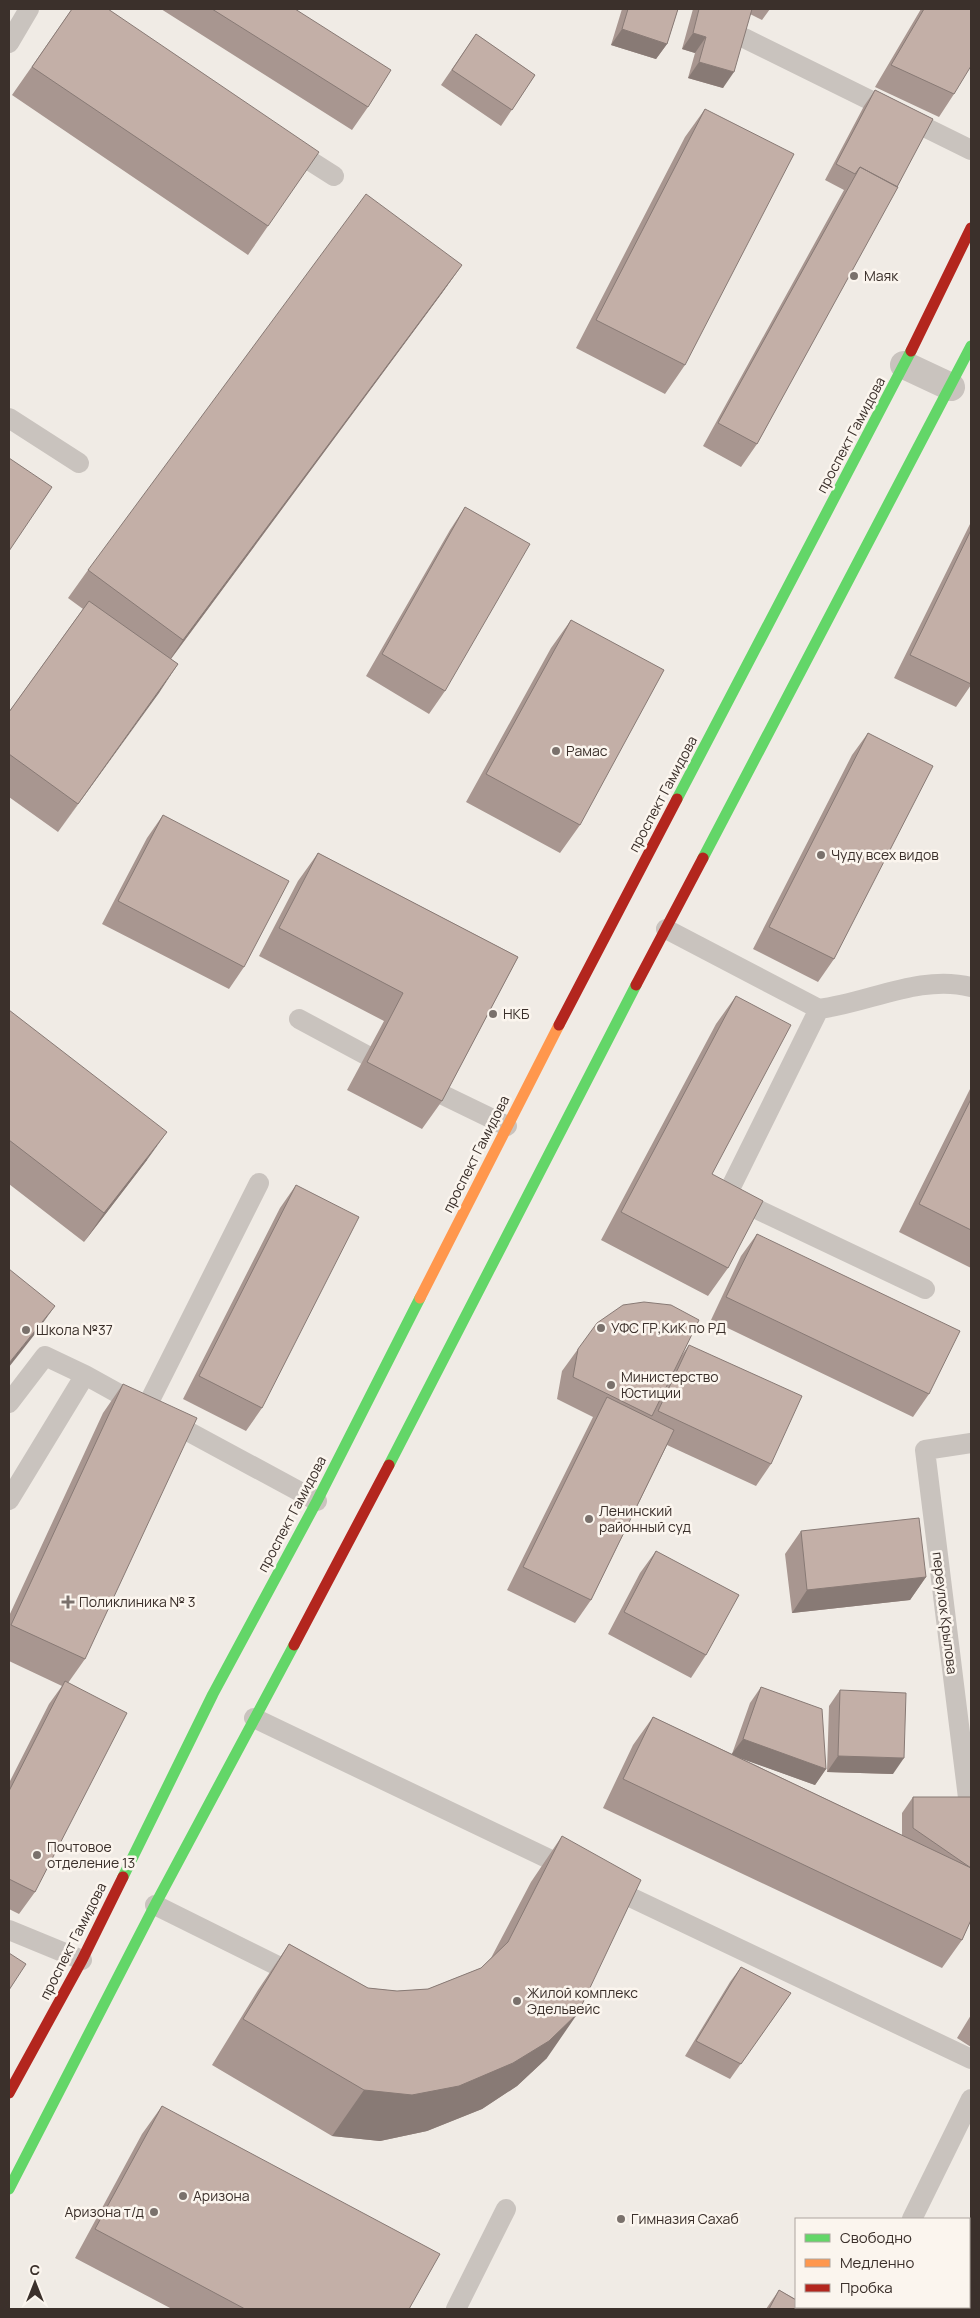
<svg xmlns="http://www.w3.org/2000/svg" width="980" height="2318" viewBox="0 0 980 2318" font-family="Manrope,sans-serif">
  <style>
    .lines { fill: none; stroke-linecap: round; stroke-linejoin: round }
    .lane { stroke: #c9c3be; stroke-width: 20 }
    .street { stroke: #c9c3be; stroke-width: 28 }
    .fast { stroke: #63d668; stroke-width: 11 }
    .slow { stroke: #ff974d; stroke-width: 11 }
    .jam { stroke: #b3261e; stroke-width: 11 }
    .wall { fill: #a89690 }
    .shaded-wall { fill: #887a75 }
    .building { fill: #c3afa7; stroke: #887a75 }
    .poi-dot { fill: #7a716c; stroke: #fbf5ee; stroke-width: 2 }
    .labels { text-anchor: middle; stroke-width: 5; stroke-linejoin: round; paint-order: stroke }
    .poi-label { font-size: 14px; fill: #3b302b; stroke: #fbf5ee; text-anchor: start }
    .street-label { font-size: 14px; fill: #3b302b; stroke: #fbf5ee }
  </style>
  <rect width="100%" height="100%" fill="#f0ebe5"/>
  <g class="lines">
    <!-- lane -->
    <path class="lane" d="M 744,38 L 971,150
      M 9,43 L 29,9
      M 290,148 L 334,176
      M 9,418 L 79,463
      M 666,929 L 819,1009 C 869,1003 920,974 971,987
      M 819,1009 L 727,1195 L 925,1289
      M 299,1019 L 366,1055
      M 441,1094 L 507,1126
      M 9,1403 L 45,1356 L 85,1375 L 141,1406
      M 146,1408 L 259,1183
      M 167,1420 L 317,1501
      M 971,1443 L 925,1450 L 971,1822
      M 9,1500 L 85,1375
      M 254,1718 L 572,1870
      M 609,1887 L 971,2059
      M 155,1905 L 298,1976
      M 9,1930 L 82,1960
      M 912,2219 L 971,2099
      M 456,2309 L 506,2209"/>
    <!-- street -->
    <path class="street" d="M 904,365 L 951,387"/>
    <!-- fast -->
    <path class="fast" d="M 677,799 L 911,351
      M 703,858 L 971,346
      M 389,1465 L 636,985
      M 123,1877 L 213,1694 L 317,1501 L 420,1298
      M 9,2189 L 155,1905 L 294,1645"/>
    <!-- slow -->
    <path class="slow" d="M 420,1298 L 559,1025"/>
    <!-- jam -->
    <path class="jam" d="M 911,351 L 971,228
      M 636,985 L 703,858
      M 559,1025 L 677,799
      M 294,1645 L 389,1465
      M 9,2093 L 82,1960 L 123,1877"/>
  </g>
  <!-- wall -->
  <path class="wall" d="M 72,9 L 268,226 L 248,255 L 12,95 Z
    M 161,9 L 295,9 L 368,107 L 352,130 Z
    M 622,9 L 678,9 L 667,44 L 656,59 L 611,45 Z
    M 693,9 L 770,9 L 762,20 L 750,14 L 723,88 L 688,78 L 695,53 L 682,49 Z
    M 921,9 L 971,9 L 954,94 L 939,117 L 875,87 Z
    M 476,34 L 535,75 L 501,126 L 441,85 Z
    M 875,90 L 933,119 L 757,444 L 741,467 L 703,446 L 844,190 L 825,180 L 864,106 Z
    M 705,109 L 685,365 L 665,394 L 576,348 L 685,137 Z
    M 462,265 L 442,293 L 171,659 L 178,664 L 58,832 L 9,797 L 9,712 L 83,609 L 68,598 L 88,570 Z
    M 465,507 L 445,691 L 429,714 L 366,676 L 450,530 Z
    M 971,522 L 971,685 L 956,707 L 894,678 Z
    M 571,620 L 580,825 L 560,853 L 466,802 L 551,648 Z
    M 868,733 L 834,959 L 818,982 L 753,949 L 852,755 Z
    M 163,815 L 244,967 L 229,989 L 102,924 L 147,838 Z
    M 318,853 L 518,957 L 442,1101 L 422,1129 L 347,1090 L 384,1021 L 259,956 L 298,881 Z
    M 736,996 L 712,1174 L 728,1268 L 708,1296 L 601,1240 L 716,1024 Z
    M 9,1010 L 147,1160 L 84,1242 L 9,1184 Z
    M 971,1087 L 971,1268 L 899,1232 Z
    M 296,1185 L 262,1408 L 246,1431 L 183,1399 L 280,1208 Z
    M 757,1234 L 929,1394 L 913,1417 L 711,1320 L 741,1256 Z
    M 689,1345 L 771,1464 L 756,1486 L 667,1445 L 591,1600 L 575,1623 L 507,1590 L 593,1417 L 557,1399 L 562,1371 L 578,1349 L 682,1355 Z
    M 123,1384 L 85,1659 L 68,1683 L 35,1892 L 19,1914 L 9,1909 L 9,1783 L 49,1704 L 62,1686 L 9,1661 L 9,1616 L 103,1413 Z
    M 801,1531 L 926,1577 L 910,1600 L 792,1613 L 785,1554 Z
    M 656,1551 L 706,1655 L 691,1678 L 608,1634 L 640,1573 Z
    M 761,1687 L 826,1769 L 815,1785 L 738,1757 L 902,1835 L 902,1813 L 913,1797 L 971,1797 L 971,1920 L 962,1940 L 942,1968 L 603,1808 L 633,1745 L 653,1717 L 732,1754 L 750,1703 Z
    M 840,1690 L 893,1774 L 827,1772 L 829,1706 Z
    M 562,1836 L 547,2058 L 517,2086 L 482,2109 L 427,2131 L 380,2141 L 332,2136 L 212,2065 L 258,1990 L 289,1944 L 368,1988 L 397,1991 L 428,1989 L 481,1968 L 491,1958 L 531,1882 Z
    M 741,1967 L 791,1993 L 730,2079 L 685,2056 L 730,1982 Z
    M 971,2015 L 971,2047 L 957,2038 Z
    M 162,2106 L 409,2309 L 172,2309 L 75,2258 L 142,2134 Z
    M 779,2290 L 814,2309 L 766,2309 Z"/>
  <!-- shaded-wall -->
  <path class="shaded-wall" d="M 622,29 L 667,44 L 656,59 L 611,45 Z
    M 693,33 L 706,37 L 695,53 L 682,49 Z
    M 699,62 L 734,72 L 723,88 L 688,78 Z
    M 462,265 L 442,293 L 164,668 L 183,640 Z
    M 178,664 L 159,693 L 58,832 Z
    M 167,1132 L 147,1160 L 84,1242 L 104,1213 Z
    M 55,1306 L 35,1334 L 9,1367 L 9,1363 Z
    M 926,1577 L 910,1600 L 792,1613 L 807,1590 Z
    M 743,1739 L 826,1769 L 815,1785 L 731,1755 Z
    M 838,1756 L 904,1758 L 893,1774 L 827,1772 Z
    M 578,2013 L 547,2058 L 517,2086 L 482,2109 L 427,2131 L 380,2141 L 332,2136 L 364,2090 Z"/>
  <!-- building -->
  <path class="building" d="M 72,9 L 108,9 L 319,152 L 268,226 L 32,67 Z
    M 212,9 L 295,9 L 391,70 L 368,107 Z
    M 628,9 L 678,9 L 667,44 L 622,29 Z
    M 699,9 L 752,9 L 734,72 L 699,62 L 706,37 L 693,33 Z
    M 924,9 L 971,9 L 971,66 L 954,94 L 891,65 Z
    M 476,34 L 535,75 L 512,110 L 452,70 Z
    M 875,90 L 933,119 L 897,187 L 860,167 L 855,174 L 836,164 Z
    M 705,109 L 794,154 L 685,365 L 596,320 Z
    M 860,167 L 898,187 L 757,444 L 718,423 Z
    M 366,194 L 462,265 L 183,640 L 88,570 Z
    M 9,458 L 52,487 L 9,551 Z
    M 465,507 L 530,544 L 445,691 L 382,654 Z
    M 971,530 L 971,684 L 910,655 Z
    M 89,601 L 178,664 L 78,804 L 9,754 L 9,712 Z
    M 571,620 L 664,670 L 580,825 L 486,774 Z
    M 868,733 L 933,766 L 834,959 L 769,927 Z
    M 163,815 L 289,881 L 244,967 L 118,901 Z
    M 318,853 L 518,957 L 442,1101 L 367,1062 L 403,993 L 279,928 Z
    M 736,996 L 791,1025 L 712,1174 L 763,1201 L 728,1268 L 621,1212 Z
    M 9,1010 L 167,1132 L 104,1213 L 9,1140 Z
    M 971,1099 L 971,1230 L 919,1204 Z
    M 296,1185 L 359,1217 L 262,1408 L 199,1376 Z
    M 757,1234 L 960,1331 L 929,1394 L 726,1297 Z
    M 9,1269 L 55,1306 L 9,1363 Z
    M 644,1302 L 671,1305 L 699,1320 L 652,1416 L 573,1377 L 578,1349 L 597,1323 L 623,1305 Z
    M 689,1345 L 802,1396 L 771,1464 L 658,1411 Z
    M 123,1384 L 197,1418 L 85,1659 L 11,1625 Z
    M 607,1397 L 674,1430 L 591,1600 L 523,1567 Z
    M 919,1518 L 926,1577 L 807,1590 L 801,1531 Z
    M 656,1551 L 739,1595 L 706,1655 L 624,1612 Z
    M 65,1681 L 127,1713 L 35,1892 L 9,1879 L 9,1791 Z
    M 761,1687 L 822,1709 L 826,1769 L 743,1739 Z
    M 840,1690 L 906,1693 L 904,1758 L 838,1756 Z
    M 653,1717 L 971,1868 L 971,1920 L 962,1940 L 623,1779 Z
    M 913,1797 L 971,1797 L 971,1868 L 913,1828 Z
    M 562,1836 L 641,1880 L 578,2013 L 549,2041 L 513,2063 L 459,2086 L 412,2095 L 364,2090 L 243,2019 L 289,1944 L 368,1988 L 397,1991 L 428,1989 L 481,1968 L 508,1942 Z
    M 9,1953 L 26,1964 L 9,1990 Z
    M 741,1967 L 791,1993 L 741,2064 L 696,2041 Z
    M 162,2106 L 440,2254 L 409,2309 L 245,2309 L 95,2229 Z
    M 779,2290 L 796,2300 L 796,2307 L 809,2307 L 814,2309 L 769,2309 Z
    M 842,2307 L 881,2307 L 885,2309 L 841,2309 Z"/>
  <!-- markers -->
  <g class="poi-dot">
    <circle cx="854" cy="276" r="5"/>
    <circle cx="556" cy="751" r="5"/>
    <circle cx="821" cy="855" r="5"/>
    <circle cx="493" cy="1014" r="5"/>
    <circle cx="601" cy="1328" r="5"/>
    <circle cx="26" cy="1330" r="5"/>
    <circle cx="611" cy="1385" r="5"/>
    <circle cx="589" cy="1519" r="5"/>
    <path d="M65.5 1594.5h5v5h5v5h-5v5h-5v-5h-5v-5h5z"/>
    <circle cx="37" cy="1855" r="5"/>
    <circle cx="517" cy="2001" r="5"/>
    <circle cx="183" cy="2196" r="5"/>
    <circle cx="154" cy="2212" r="5"/>
    <circle cx="621" cy="2219" r="5"/>
  </g>
  <g class="labels">
    <!-- poi labels -->
    <g class="poi-label">
      <text x="864" y="281">Маяк</text>
      <text x="566" y="756">Рамас</text>
      <text x="831" y="860">Чуду всех видов</text>
      <text x="503" y="1019">НКБ</text>
      <text x="611" y="1333">УФС ГР,КиК по РД</text>
      <text x="36" y="1335">Школа №37</text>
      <text x="621" y="1382">Министерство<tspan x="621" dy="16">Юстиции</tspan></text>
      <text x="599" y="1516">Ленинский<tspan x="599" dy="16">районный суд</tspan></text>
      <text x="79" y="1607">Поликлиника № 3</text>
      <text x="47" y="1852">Почтовое<tspan x="47" dy="16">отделение 13</tspan></text>
      <text x="527" y="1998">Жилой комплекс<tspan x="527" dy="16">Эдельвейс</tspan></text>
      <text x="193" y="2201">Аризона</text>
      <text x="144" y="2217" text-anchor="end">Аризона т/д</text>
      <text x="631" y="2224">Гимназия Сахаб</text>
    </g>
    <!-- street labels -->
    <g class="street-label">
      <text transform="translate(851 435) rotate(-62)" y="5">проспект Гамидова</text>
      <text transform="translate(663 794) rotate(-62)" y="5">проспект Гамидова</text>
      <text transform="translate(476 1154) rotate(-63)" y="5">проспект Гамидова</text>
      <text transform="translate(292 1514) rotate(-62)" y="5">проспект Гамидова</text>
      <text transform="translate(945 1613) rotate(83)" y="5">переулок Крылова</text>
      <text transform="translate(73 1941) rotate(-63)" y="5">проспект Гамидова</text>
    </g>
  </g>
  <!-- border -->
  <rect width="980" height="2318" fill="none" stroke="#3b302b" stroke-width="20"/>
  <!-- legend -->
  <rect x="795" y="2218" width="175" height="90" fill="#fbf5ee" stroke="#aea6a0"/>
  <rect x="805" y="2234" width="25" height="8" fill="#63d668" stroke="#aea6a0"/>
  <text x="840" y="2243" font-size="15" fill="#3b302b">Свободно</text>
  <rect x="805" y="2259" width="25" height="8" fill="#ff974d" stroke="#aea6a0"/>
  <text x="840" y="2268" font-size="15" fill="#3b302b">Медленно</text>
  <rect x="805" y="2284" width="25" height="8" fill="#b3261e" stroke="#aea6a0"/>
  <text x="840" y="2293" font-size="15" fill="#3b302b">Пробка</text>
  <!-- north arrow -->
  <g transform="translate(35 2283)" stroke="#fbf5ee" stroke-width="4" paint-order="stroke">
  <path d="M0-4L9 19L0 12L-9 19Z" fill="#3b302b"/>
  <text y="-8" font-size="14" font-weight="bold" text-anchor="middle" fill="#3b302b">С</text>
  </g>
</svg>
